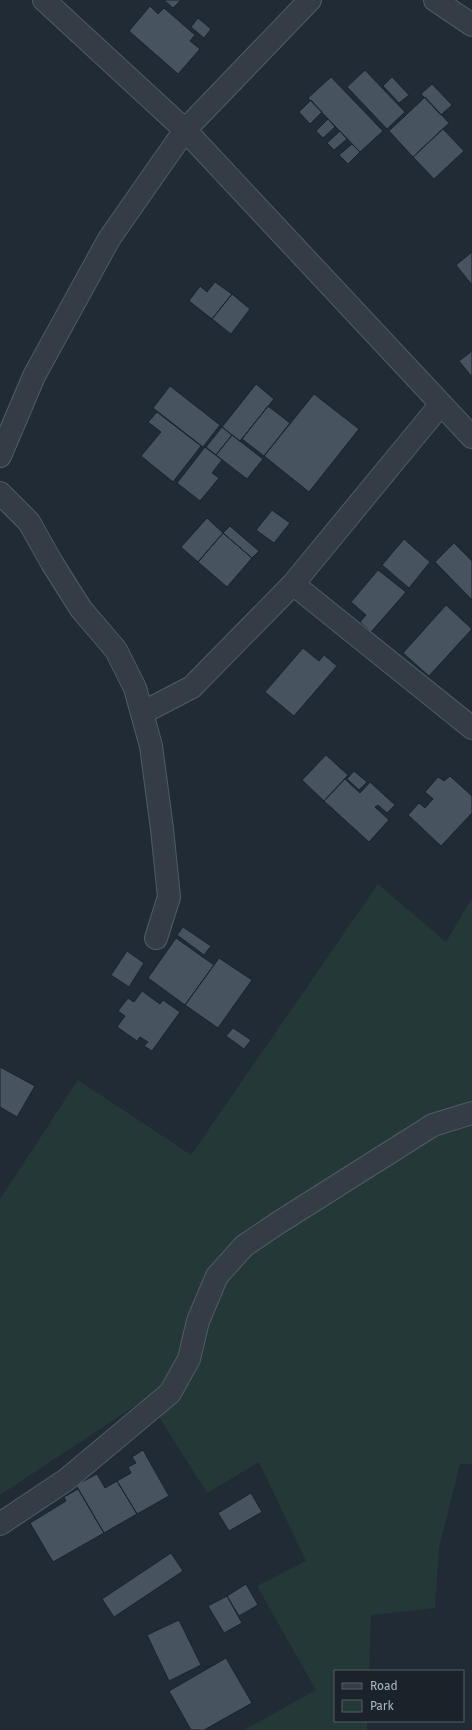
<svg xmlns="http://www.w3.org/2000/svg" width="472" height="1730" viewBox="0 0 472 1730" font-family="'Fira Sans',sans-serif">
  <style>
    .green { fill: #243837 }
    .building { fill: #47535f; stroke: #1b242c }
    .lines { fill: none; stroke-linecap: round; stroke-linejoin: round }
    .street-casing { stroke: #515b64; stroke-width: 24 }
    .street { stroke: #343d46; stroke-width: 22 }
  </style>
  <rect width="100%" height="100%" fill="#212b35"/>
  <!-- green -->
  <path class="green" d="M 378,884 L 446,942 L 472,898 L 472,1464 L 460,1464 L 439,1548 L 435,1608 L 371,1615 L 369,1671 L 335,1671 L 335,1721 L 367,1721 L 367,1730 L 244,1730 L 316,1690 L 257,1586 L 306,1561 L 259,1462 L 207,1493 L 147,1398 L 0,1495 L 0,1199 L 78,1080 L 191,1155 Z"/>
  <!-- building -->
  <path class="building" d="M 164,0 L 181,0 L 173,8 Z
    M 150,6 L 158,14 L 164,8 L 195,35 L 190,41 L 200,49 L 178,74 L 129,31 Z
    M 198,18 L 211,29 L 204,38 L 191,27 Z
    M 365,70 L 405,112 L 387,129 L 347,87 Z
    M 331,77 L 383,131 L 360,152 L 308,98 Z
    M 392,77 L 409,95 L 399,103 L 383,86 Z
    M 432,84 L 452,105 L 441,115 L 421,94 Z
    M 425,97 L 449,123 L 413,157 L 389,131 Z
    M 311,100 L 322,112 L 310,124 L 299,112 Z
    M 328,119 L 335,127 L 323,138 L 316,131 Z
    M 443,129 L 464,151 L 434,179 L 413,157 Z
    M 340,131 L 347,139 L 334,150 L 327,143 Z
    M 352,144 L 360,152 L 348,164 L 339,155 Z
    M 472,252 L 472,285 L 456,265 Z
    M 215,282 L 232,294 L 212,319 L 189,301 L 200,286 L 207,292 Z
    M 232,294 L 250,309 L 231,334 L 212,319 Z
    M 472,351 L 472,377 L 459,361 Z
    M 256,384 L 274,399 L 240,441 L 222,427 Z
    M 170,386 L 220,425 L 203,447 L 153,408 Z
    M 314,394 L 359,429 L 309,492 L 264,456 Z
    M 268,406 L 290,423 L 264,456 L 242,439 Z
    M 157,412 L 201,446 L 173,482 L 141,456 L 161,432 L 148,422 Z
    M 222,427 L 232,435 L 216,455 L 206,447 Z
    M 232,435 L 263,459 L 247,479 L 216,455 Z
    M 205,447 L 222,460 L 212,473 L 219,478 L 200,501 L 177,483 Z
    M 272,510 L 290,523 L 274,543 L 256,530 Z
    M 207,518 L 223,533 L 198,562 L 181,547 Z
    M 230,526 L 259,551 L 252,558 L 223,533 Z
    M 223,533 L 252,558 L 227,587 L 198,562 Z
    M 404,539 L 430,562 L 409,588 L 382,565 Z
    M 454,543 L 472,561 L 472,600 L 435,562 Z
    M 378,570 L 406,592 L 371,632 L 360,622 L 366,615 L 351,602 Z
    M 446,605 L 472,629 L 429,676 L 403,653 Z
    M 303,648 L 319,661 L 324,655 L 337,666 L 294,716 L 265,692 Z
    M 326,755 L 348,775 L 324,801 L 302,780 Z
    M 354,771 L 367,782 L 359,790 L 347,779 Z
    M 450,776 L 472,796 L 472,813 L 441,846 L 408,815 L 419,803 L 425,808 L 433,799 L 425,792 L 438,777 L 444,781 Z
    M 345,779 L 360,793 L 370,782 L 395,805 L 387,813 L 378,805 L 375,807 L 389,820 L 369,842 L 324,801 Z
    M 183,927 L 211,946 L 204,955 L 177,935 Z
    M 176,938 L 214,965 L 185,1005 L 148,978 Z
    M 127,951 L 144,963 L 129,987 L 111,975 Z
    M 219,958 L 252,980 L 218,1028 L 185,1005 Z
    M 142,991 L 160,1004 L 163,1000 L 180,1012 L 152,1051 L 144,1046 L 148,1042 L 140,1037 L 137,1041 L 117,1027 L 125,1016 L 118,1011 L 128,998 L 134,1002 Z
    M 233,1028 L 251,1040 L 244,1049 L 226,1036 Z
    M 0,1067 L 35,1086 L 17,1117 L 0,1107 Z
    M 143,1450 L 169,1496 L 137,1514 L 117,1481 L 131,1473 L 128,1467 L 136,1463 L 132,1457 Z
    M 97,1474 L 105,1488 L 117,1481 L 137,1514 L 104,1533 L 76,1485 Z
    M 78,1489 L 104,1533 L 53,1562 L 30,1523 L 66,1501 L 64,1497 Z
    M 251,1493 L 262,1512 L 229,1531 L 218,1513 Z
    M 171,1553 L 183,1571 L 114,1617 L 102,1599 Z
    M 246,1584 L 258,1605 L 239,1616 L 227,1596 Z
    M 227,1596 L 242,1623 L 224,1633 L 208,1606 Z
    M 179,1620 L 201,1665 L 169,1681 L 147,1635 Z
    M 226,1658 L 252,1703 L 204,1730 L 191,1730 L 169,1691 Z"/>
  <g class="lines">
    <!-- street casing -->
    <g class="street-casing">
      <path id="street" d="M 44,0 L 185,130 L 472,437
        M 435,0 L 472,25
        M 0,456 L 34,376 L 109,239 L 185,130 L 310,0
        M 0,493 L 29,522 L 52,563 L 81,609 L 116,650 L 135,688 L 151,746 L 162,829 L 169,897 L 156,938
        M 293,584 L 472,728
        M 142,713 L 192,687 L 293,584 L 441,404
        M 0,1524 L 66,1480 L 170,1393 L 189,1359 L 198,1321 L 217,1276 L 244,1246 L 278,1223 L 433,1125 L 472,1113"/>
    </g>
    <!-- street -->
    <use href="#street" class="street"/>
  </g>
  <!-- legend -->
  <rect x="334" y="1670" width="130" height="52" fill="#1a222a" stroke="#555e67"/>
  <rect x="342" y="1683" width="20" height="6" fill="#343d46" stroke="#555e67"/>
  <text x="370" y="1690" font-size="12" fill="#aeb8c3">Road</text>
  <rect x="342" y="1700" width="20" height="12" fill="#243837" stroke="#555e67"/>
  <text x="370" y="1710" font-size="12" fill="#aeb8c3">Park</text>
</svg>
